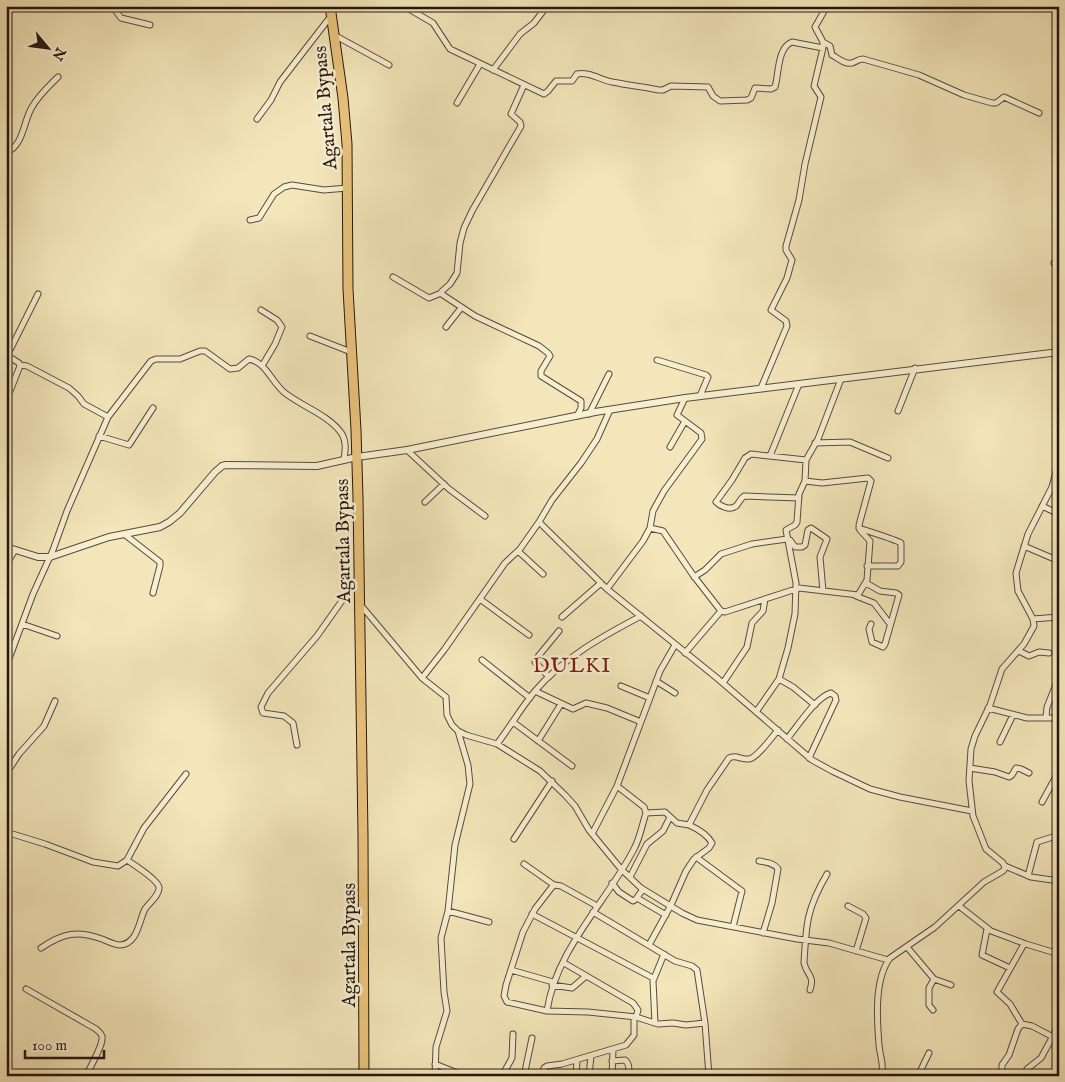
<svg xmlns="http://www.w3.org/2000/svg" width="1065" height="1082" viewBox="0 0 1065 1082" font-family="'IM FELL English',serif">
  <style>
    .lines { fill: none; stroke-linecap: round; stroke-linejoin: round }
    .minor-casing { stroke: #584b3a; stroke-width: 7 }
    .tertiary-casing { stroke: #584b3a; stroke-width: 8 }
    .trunk-casing { stroke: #241710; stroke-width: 11 }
    .minor { stroke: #f7efd2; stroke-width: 5 }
    .tertiary { stroke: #f7efd2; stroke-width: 6 }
    .trunk { stroke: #eac37d; stroke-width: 9 }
    .labels { text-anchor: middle; stroke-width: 5; stroke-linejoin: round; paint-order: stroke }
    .street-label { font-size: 19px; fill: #241710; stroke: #f7efd2 }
    .quarter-label { font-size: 21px; letter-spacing: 1px; fill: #7a1f14; stroke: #f7efd2 }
  </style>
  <rect width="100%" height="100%" fill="#f3e6ba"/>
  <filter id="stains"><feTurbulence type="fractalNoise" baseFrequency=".004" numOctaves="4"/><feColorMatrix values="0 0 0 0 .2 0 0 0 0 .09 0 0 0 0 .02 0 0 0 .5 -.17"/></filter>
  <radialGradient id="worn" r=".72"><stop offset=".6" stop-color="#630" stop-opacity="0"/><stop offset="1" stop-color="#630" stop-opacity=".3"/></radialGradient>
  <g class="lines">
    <!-- minor casing -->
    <g class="minor-casing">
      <path id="minor" d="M 112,6 L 121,18 L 150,25
        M 404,6 L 433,23 L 450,49 L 544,94 L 548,91 L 556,81 L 572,81 L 577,74 C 588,71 601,80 612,82 C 627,85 643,87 659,90 L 663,90 L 671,86 L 708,87 L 713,96 L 720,101 L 747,100 L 751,98 L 755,88 L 771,89 L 775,87 C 779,74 777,48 792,42 L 823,48
        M 334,35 L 389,65
        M 823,42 L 830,46 L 832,55 C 838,58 845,65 852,63 C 856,62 858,59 863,59 L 919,75 L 964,95 L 992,103 L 996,103 L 1004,97 L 1039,113
        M 493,70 L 520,34 L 534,23 L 547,6
        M 524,85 L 511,114 L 520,122 L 521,126 L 472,211 L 464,228 L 460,243 L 457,273 L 450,284 L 441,292 L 443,295 L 475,316 L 539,346 L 548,353 L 550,356 L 541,371 L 541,376 L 581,401 L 581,408 L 577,416
        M 457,103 L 480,64
        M 257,119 L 271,100 L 280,82 L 331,16
        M 6,153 C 24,145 23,122 32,107 C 39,95 49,86 58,77
        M 250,220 L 259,218 L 274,194 L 284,187 L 292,185 L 324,190 L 347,188
        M 1054,263 L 1059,264
        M 393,277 L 429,298 L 441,293
        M 261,310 L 277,320 L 282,327 L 275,344 L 262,366
        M 446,327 L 461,308
        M 310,336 L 351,352
        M 657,360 L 706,375 L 708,377 L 700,396
        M 20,365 L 27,366 L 69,388 L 78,396 L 84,404 L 108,417
        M 761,388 L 787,326 L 786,321 L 771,310 L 787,278 L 792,260 L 786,250 L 786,246 L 799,200 L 805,164 L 821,97 L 814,86 L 823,48 L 823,42 L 815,27 L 827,6
        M 6,401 L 20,366 L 19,363 L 8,356 L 9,352 L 38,294
        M 898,411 L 915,368
        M 589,414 L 609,374
        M 99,436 L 129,445 L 153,408
        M 815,443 L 850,442 L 888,458
        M 670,447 L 685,421
        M 407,450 L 449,489 L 485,516
        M 770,456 L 799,384
        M 1052,487 L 1059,491
        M 799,498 L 744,496 C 740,499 739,503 736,506 C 730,511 720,506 716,502 L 732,480 L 745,458 L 751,454 L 806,460
        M 425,502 L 444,484
        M 1042,506 L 1059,514
        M 539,522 L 607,589 L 717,678 L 812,760 L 832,771 L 870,789 L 900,797 L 972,811
        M 650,528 L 663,531 L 693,575 L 721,611 L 725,612 L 799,588 L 858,595 L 867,580 L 870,541 L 860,530 L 859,525 L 871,481 L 868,478 L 822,483 L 805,481
        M 859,528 C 867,531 897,540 901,543 L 901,562 L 898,566 L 867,566
        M 124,534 L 160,562 L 160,566 L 153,593
        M 1024,546 L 1059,561
        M 518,551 L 543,574
        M 6,565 L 15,550
        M 694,577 L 705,570 L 721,554 L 752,544 L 787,539 L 790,540 L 795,547 L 802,547 L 805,545 L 808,530 L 811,528 L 827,539 L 820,557 L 823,591
        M 866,583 L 880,591 L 896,593 L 899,595 L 885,644 L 883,647 L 872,642 L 869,629 L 871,624
        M 607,589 L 643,541 L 650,528 L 653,511 L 664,491 L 702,439 L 701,433 L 677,415 L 685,398
        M 856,596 L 874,603 L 890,624
        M 480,599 L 529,635
        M 359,603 L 422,678 L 446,697 L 447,715 L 452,725 L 458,731 L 466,735 L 497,744 L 540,771 L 565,795 L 575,806 L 589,830 L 621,869 L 641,888 L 682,913 L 697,920 L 797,939 L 829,943 L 888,960
        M 562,617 L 601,583
        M 1033,619 L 1059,617
        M 22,624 L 57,636
        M 1019,651 L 1029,656 L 1039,652 L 1049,653
        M 685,653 L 721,611
        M 482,660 L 530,698
        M 6,667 L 33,594 L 53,550 L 67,511 L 108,417 L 151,361 L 156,359 L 180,359 L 200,351 L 205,351 L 230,369 L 238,368 L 249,359 C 266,362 272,383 285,393 C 303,407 329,415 342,434 C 347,443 345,451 344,460
        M 549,677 L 535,662 L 536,659 L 559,631
        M 422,678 L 444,650 L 505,563 L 520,549 L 539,522 L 552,500 L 581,463 L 597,439 L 610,410
        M 779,679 L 793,687 L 815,705
        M 656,681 L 675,693
        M 723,683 L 747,647 L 752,623 L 763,611 L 765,599
        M 621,686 L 650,698
        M 535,691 L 573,709 L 586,703 L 607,708 L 641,722
        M 988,708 L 1027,718 L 1059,718
        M 756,712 L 779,679 L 788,648 L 795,614 L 796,583 L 786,530 L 795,525 L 797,522 L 799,494 L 805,481 L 806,460 L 818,439 L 841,379
        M 1046,717 L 1047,707 L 1059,677
        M 513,722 L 572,766
        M 787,739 C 797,727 816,697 831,693 L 835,696 L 836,700 L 809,758
        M 538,741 L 561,704
        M 1000,742 L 1013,715
        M 497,744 C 510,727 521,708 535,691 C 563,658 603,636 641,616
        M 297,745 L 293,723 L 284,716 L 263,713 L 261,707 L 268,693 L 317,636 L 358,578
        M 970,768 L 995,772 L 1009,777 L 1012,775 L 1016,768 L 1021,769 L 1029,773
        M 6,774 L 19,754 L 44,726 L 55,701
        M 1042,802 L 1059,771
        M 646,813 L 665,812 L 677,823 L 689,825 L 707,790 L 729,758 C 736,754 741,760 749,759 C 757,758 772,737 778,730
        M 6,832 L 45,844 L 93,862 L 118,866 L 127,860 L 144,828 L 186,774
        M 592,834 L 617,786 L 660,671 L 675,645
        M 514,839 L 552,781
        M 696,857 L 742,891 L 733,927
        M 759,861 C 766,862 774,863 778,869 L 772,903 L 763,933
        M 524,864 L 554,885
        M 1005,866 L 1031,877 L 1059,881
        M 1028,876 L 1037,842 L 1059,835
        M 630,877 L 647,844 L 663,831 L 670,817
        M 612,883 L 619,892 L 633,901 L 636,899 L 643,889
        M 637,898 L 666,915
        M 597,906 L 561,886 L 555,885 L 552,887 L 535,909 L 523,932 L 506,985 L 504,996 L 507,1002 L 547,1011 L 588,1012 L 636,1017 L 658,1024 L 673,1023 L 686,1025 L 705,1023
        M 848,906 L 863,914 L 866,918 L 856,951
        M 959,906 L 991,931 L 1026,944 L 1059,954
        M 448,911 L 489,922
        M 593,912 L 675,961 L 692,966 L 697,970 L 705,1023 L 709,1076
        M 532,914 L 653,978
        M 987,929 L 982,955 L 1010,968
        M 649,945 L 671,905 L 686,871 L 694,859 L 709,848 L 712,843 C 707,834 698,829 689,825
        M 907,947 L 934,979 L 951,985
        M 41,948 C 63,933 77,930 102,939 C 107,941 115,945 120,945 C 138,944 139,920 145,909 C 149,903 160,895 159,887 C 157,879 134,865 127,860
        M 564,963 L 633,1003 L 638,1010 L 636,1017
        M 511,970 L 553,982
        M 552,985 L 572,988 L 586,976
        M 26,989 L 96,1029 C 98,1031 101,1033 102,1036 C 104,1044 90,1067 86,1076
        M 810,990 C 815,975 807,976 804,963 C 806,924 807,908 827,874
        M 933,1010 L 929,1005 L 929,988 L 934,979
        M 547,1011 C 556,949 606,903 634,849 C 640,838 642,825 646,813 L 644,807 L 617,786
        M 655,1023 L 653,981 L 664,954
        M 1022,1024 L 1010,1004 L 997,992 L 1024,944
        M 612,1061 L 625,1060 C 630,1064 629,1070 628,1076
        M 435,1064 L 465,1076
        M 435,1076 L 436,1047 L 447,1011 L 444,992 L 441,938 L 448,911 L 455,845 L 470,784 L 468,765 L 458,731
        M 502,1076 L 512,1058 L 513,1034
        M 524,1076 L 532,1038
        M 542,1076 L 544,1068 L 547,1066 L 562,1064 L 626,1045 L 634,1035 L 634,1017
        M 576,1076 L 577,1060
        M 589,1076 L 591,1056
        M 612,1076 L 613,1049
        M 882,1076 C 884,1063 880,1057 879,1045 C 877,1020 874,979 890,958 L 935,927 L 984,882 L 1003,871 L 1005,868 L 1003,863 L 986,849 L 973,816 L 969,781 L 971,749 L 975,736 L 990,705 L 1002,669 L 1024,644 L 1034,626 L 1033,619 L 1018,591 L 1016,573 L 1028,534 L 1052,487 L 1056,472 L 1059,442
        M 918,1076 L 929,1053
        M 1006,1076 L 1002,1071 L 1002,1065 L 1009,1055 L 1018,1029 L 1022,1024 L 1032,1026 L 1053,1037
        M 1033,1076 L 1028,1072 L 1027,1069 L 1041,1058 L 1059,1025"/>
    </g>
    <!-- tertiary casing -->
    <g class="tertiary-casing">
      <path id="tertiary" d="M 6,547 L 38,557 L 50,557 L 109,537 L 160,527 L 169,522 L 180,513 L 215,472 L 222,466 L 226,465 L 317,466 L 357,457 L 407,450 L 595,412 L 685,398 L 1059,352"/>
    </g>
    <!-- trunk casing -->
    <g class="trunk-casing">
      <path id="trunk" d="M 330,6 L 343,98 L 347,144 L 348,289 L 356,430 L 358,498 L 363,836 L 364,1076"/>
    </g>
    <!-- minor -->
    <use href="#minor" class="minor"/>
    <!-- tertiary -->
    <use href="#tertiary" class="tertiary"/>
    <!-- trunk -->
    <use href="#trunk" class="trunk"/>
  </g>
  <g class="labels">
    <!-- street labels -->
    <g class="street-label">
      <text transform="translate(324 108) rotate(-95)" y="7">Agartala Bypass</text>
      <text transform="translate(342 541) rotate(-91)" y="7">Agartala Bypass</text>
      <text transform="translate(348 945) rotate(-90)" y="7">Agartala Bypass</text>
    </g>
    <!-- quarter labels -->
    <g class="quarter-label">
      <text x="572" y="672">DULKI</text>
    </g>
  </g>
  <!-- margin -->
  <rect width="1065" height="1082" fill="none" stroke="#f3e6ba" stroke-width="25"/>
  <rect x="8" y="8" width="1050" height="1067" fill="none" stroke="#241710" stroke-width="2.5"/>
  <rect x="12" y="12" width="1040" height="1057" fill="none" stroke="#241710"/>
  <!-- north arrow -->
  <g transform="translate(48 48) rotate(119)" stroke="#f7efd2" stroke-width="4" paint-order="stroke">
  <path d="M0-4L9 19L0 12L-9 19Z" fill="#241710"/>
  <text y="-8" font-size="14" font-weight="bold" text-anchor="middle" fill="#241710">N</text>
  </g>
  <!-- scale -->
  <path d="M25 1050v8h79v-8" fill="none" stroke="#241710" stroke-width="2.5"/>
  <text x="32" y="1050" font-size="15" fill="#241710" stroke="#f7efd2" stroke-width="4" paint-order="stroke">100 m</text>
  <rect width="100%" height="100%" filter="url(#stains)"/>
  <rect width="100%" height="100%" fill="url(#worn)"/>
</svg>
